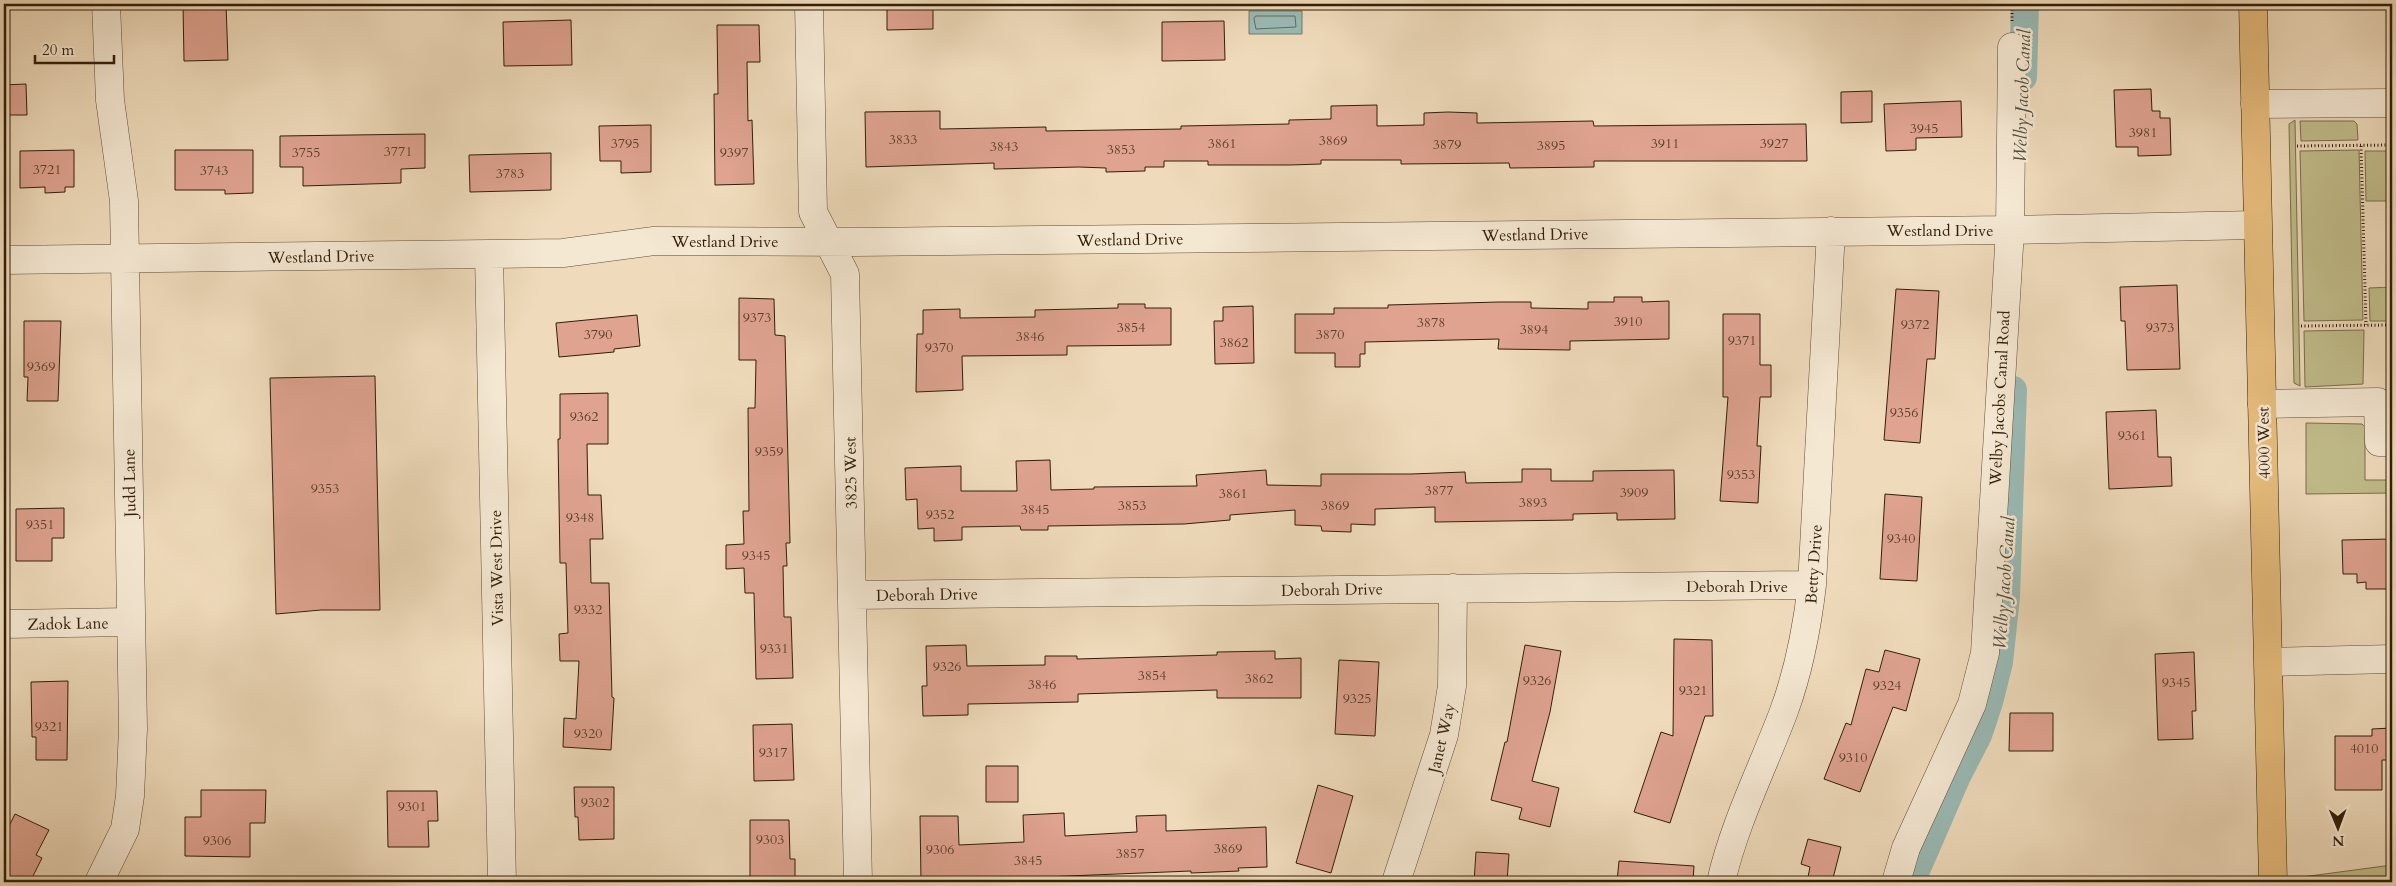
<svg xmlns="http://www.w3.org/2000/svg" width="2396" height="886" viewBox="0 0 2396 886" font-family="Cardo,serif">
  <style>
    .green { fill: #c1bd8b; stroke: #7a6e4a }
    .water { fill: #9abab5; stroke: #707c70 }
    .lines { fill: none; stroke-linecap: round; stroke-linejoin: round }
    .shore { stroke: #666c5e; stroke-width: 1 }
    .canal { stroke: #9abab5; stroke-width: 28 }
    .building { fill: #dfa390; stroke: #321e08 }
    .minor-casing { stroke: #614d35; stroke-width: 29 }
    .major-casing { stroke: #321e08; stroke-width: 29 }
    .path { stroke: #321e08; stroke-width: 3; stroke-dasharray: 1 2.5; stroke-linecap: butt }
    .minor { stroke: #f5e8d3; stroke-width: 28 }
    .major { stroke: #e8be7e; stroke-width: 28 }
    .labels { text-anchor: middle; stroke-width: 5; stroke-linejoin: round; paint-order: stroke }
    .number-label { font-size: 14px; fill: #5d3f2a }
    .street-label { font-size: 16px; fill: #321e08; stroke: #f5e8d3 }
    .water-label { font-size: 18px; font-style: italic; fill: #514d3c; stroke: #f5e8d3 }
  </style>
  <rect width="100%" height="100%" fill="#efdbbb"/>
  <filter id="stains"><feTurbulence type="fractalNoise" baseFrequency=".004" numOctaves="4"/><feColorMatrix values="0 0 0 0 .2 0 0 0 0 .09 0 0 0 0 .02 0 0 0 .5 -.17"/></filter>
  <radialGradient id="worn" r=".72"><stop offset=".6" stop-color="#630" stop-opacity="0"/><stop offset="1" stop-color="#630" stop-opacity=".3"/></radialGradient>
  <!-- green -->
  <path class="green" d="M 2295,120 L 2300,386 L 2294,383 L 2289,124 Z
    M 2300,121 L 2354,121 L 2357,124 L 2358,140 L 2301,141 Z
    M 2359,150 L 2363,320 L 2304,321 L 2300,151 Z
    M 2365,151 L 2392,151 L 2392,181 L 2389,182 L 2389,201 L 2366,201 Z
    M 2392,287 L 2392,321 L 2370,321 L 2369,288 Z
    M 2364,330 L 2363,384 L 2305,387 L 2304,331 Z
    M 2306,423 L 2362,424 L 2365,427 L 2365,480 L 2392,480 L 2392,493 L 2306,494 Z
    M 2392,865 L 2392,882 L 2302,882 L 2302,877 Z"/>
  <!-- water -->
  <path class="water" d="M 1249,11 L 1302,11 L 1302,34 L 1249,34 Z"/>
  <g class="lines">
    <!-- shore -->
    <path class="shore" d="M 1256,16 L 1295,16 L 1296,27 L 1256,29 L 1254,19 Z"/>
    <!-- canal -->
    <path class="canal" d="M 2023,77 L 2025,4
      M 1911,882 L 1957,776 L 1978,735 L 1989,702 L 1999,662 L 2006,597 L 2013,390"/>
  </g>
  <!-- building -->
  <path class="building" d="M 183,4 L 226,4 L 228,60 L 184,61 Z
    M 887,4 L 933,4 L 933,29 L 887,30 Z
    M 571,20 L 572,65 L 504,66 L 503,22 Z
    M 1224,21 L 1225,60 L 1162,61 L 1162,22 Z
    M 717,25 L 759,25 L 760,62 L 747,62 L 748,121 L 752,120 L 754,184 L 715,185 L 714,94 L 718,94 Z
    M 26,84 L 27,115 L 4,115 L 4,85 Z
    M 2151,89 L 2152,111 L 2160,111 L 2160,118 L 2170,118 L 2171,155 L 2138,156 L 2138,147 L 2116,147 L 2114,90 Z
    M 1872,91 L 1872,122 L 1841,123 L 1841,92 Z
    M 1961,101 L 1962,137 L 1916,138 L 1916,150 L 1886,151 L 1884,104 Z
    M 1377,105 L 1377,126 L 1424,125 L 1424,113 L 1448,112 L 1477,113 L 1477,123 L 1593,121 L 1594,126 L 1806,124 L 1807,161 L 1594,161 L 1594,167 L 1510,168 L 1509,163 L 1401,164 L 1401,160 L 1321,160 L 1321,164 L 1290,165 L 1208,165 L 1208,161 L 1164,161 L 1164,167 L 1145,167 L 1145,171 L 1106,172 L 1106,168 L 1079,167 L 994,169 L 994,163 L 866,167 L 865,112 L 940,111 L 940,129 L 1046,127 L 1046,131 L 1181,129 L 1181,126 L 1289,124 L 1289,120 L 1331,119 L 1331,106 Z
    M 651,125 L 651,172 L 621,173 L 621,161 L 600,161 L 599,126 Z
    M 425,134 L 425,168 L 401,169 L 401,183 L 303,186 L 303,167 L 280,167 L 280,136 Z
    M 74,150 L 74,187 L 65,187 L 65,192 L 45,193 L 45,187 L 20,188 L 20,151 Z
    M 175,150 L 253,150 L 253,193 L 225,194 L 225,190 L 175,190 Z
    M 551,153 L 551,190 L 470,192 L 469,155 Z
    M 2177,285 L 2180,369 L 2127,370 L 2125,321 L 2121,321 L 2120,287 Z
    M 1896,289 L 1939,291 L 1935,359 L 1927,359 L 1920,443 L 1884,440 Z
    M 1614,297 L 1642,297 L 1642,302 L 1669,301 L 1669,339 L 1570,341 L 1570,350 L 1498,349 L 1499,339 L 1365,342 L 1365,354 L 1360,354 L 1360,367 L 1335,367 L 1335,353 L 1295,353 L 1295,314 L 1334,314 L 1334,308 L 1388,308 L 1388,305 L 1499,302 L 1531,302 L 1531,308 L 1588,309 L 1588,302 L 1614,302 Z
    M 739,298 L 774,299 L 775,335 L 785,336 L 790,543 L 786,543 L 787,566 L 783,566 L 784,617 L 791,617 L 793,678 L 756,679 L 754,593 L 745,593 L 744,568 L 726,569 L 726,545 L 744,544 L 743,511 L 749,511 L 748,408 L 755,408 L 756,360 L 739,360 Z
    M 1118,304 L 1145,304 L 1145,308 L 1171,308 L 1171,345 L 1067,346 L 1067,355 L 962,356 L 963,390 L 916,392 L 917,334 L 923,334 L 923,310 L 960,309 L 960,318 L 1035,317 L 1035,310 L 1118,308 Z
    M 1253,306 L 1254,363 L 1215,364 L 1214,321 L 1223,321 L 1223,307 Z
    M 1723,314 L 1760,314 L 1760,365 L 1771,365 L 1771,397 L 1760,397 L 1757,446 L 1761,446 L 1758,503 L 1720,501 L 1728,397 L 1723,397 Z
    M 637,315 L 640,346 L 614,349 L 614,352 L 559,357 L 556,323 Z
    M 24,321 L 61,321 L 58,401 L 27,401 L 28,377 L 24,377 Z
    M 375,376 L 380,610 L 321,610 L 276,614 L 270,378 Z
    M 608,393 L 608,444 L 587,444 L 588,495 L 601,495 L 603,539 L 590,539 L 591,583 L 609,583 L 612,697 L 614,698 L 611,750 L 563,747 L 564,718 L 576,719 L 579,661 L 560,661 L 559,634 L 568,633 L 566,563 L 560,563 L 558,439 L 560,439 L 560,394 Z
    M 2156,410 L 2158,457 L 2171,457 L 2172,486 L 2109,489 L 2106,412 Z
    M 1050,460 L 1051,490 L 1094,489 L 1094,487 L 1197,486 L 1196,475 L 1266,470 L 1267,485 L 1321,486 L 1321,474 L 1411,474 L 1465,472 L 1466,483 L 1522,482 L 1522,469 L 1551,469 L 1551,481 L 1593,481 L 1593,471 L 1674,470 L 1675,519 L 1617,520 L 1617,513 L 1573,514 L 1573,520 L 1435,522 L 1435,507 L 1375,509 L 1375,525 L 1351,524 L 1351,532 L 1322,531 L 1321,526 L 1295,525 L 1295,510 L 1230,515 L 1230,520 L 1184,524 L 1048,526 L 1048,530 L 1021,530 L 1020,526 L 962,527 L 962,540 L 934,541 L 934,528 L 918,529 L 917,499 L 906,500 L 905,468 L 961,466 L 961,491 L 1017,491 L 1016,461 Z
    M 1885,494 L 1922,497 L 1917,581 L 1880,579 Z
    M 64,508 L 64,538 L 52,538 L 52,561 L 16,561 L 16,509 Z
    M 2392,539 L 2392,589 L 2366,589 L 2366,582 L 2357,583 L 2357,574 L 2343,574 L 2342,540 Z
    M 1674,639 L 1712,640 L 1713,716 L 1705,716 L 1670,823 L 1634,812 L 1661,732 L 1673,736 Z
    M 966,645 L 967,666 L 1045,665 L 1045,656 L 1077,656 L 1077,659 L 1217,655 L 1217,652 L 1275,651 L 1275,659 L 1301,658 L 1301,698 L 1217,698 L 1217,690 L 1078,694 L 1078,702 L 968,704 L 968,715 L 923,716 L 922,686 L 927,686 L 926,646 Z
    M 1525,645 L 1561,651 L 1550,712 L 1532,781 L 1559,788 L 1550,827 L 1519,819 L 1522,808 L 1491,800 L 1505,742 L 1507,742 Z
    M 1885,650 L 1920,659 L 1906,711 L 1893,707 L 1860,792 L 1824,779 L 1846,723 L 1851,725 L 1866,669 L 1879,672 Z
    M 2194,652 L 2196,711 L 2192,711 L 2193,739 L 2158,740 L 2155,654 Z
    M 1339,660 L 1379,662 L 1375,736 L 1335,734 Z
    M 68,681 L 67,760 L 36,760 L 36,737 L 32,737 L 31,682 Z
    M 2010,713 L 2053,713 L 2053,751 L 2009,751 Z
    M 792,724 L 794,780 L 754,781 L 753,725 Z
    M 2392,728 L 2392,760 L 2382,760 L 2382,790 L 2335,790 L 2335,736 L 2372,736 L 2372,729 Z
    M 986,766 L 1018,766 L 1018,802 L 986,802 Z
    M 1318,785 L 1353,796 L 1331,873 L 1296,863 Z
    M 574,787 L 614,787 L 614,839 L 579,840 L 578,817 L 575,817 Z
    M 201,790 L 266,790 L 265,823 L 250,823 L 250,857 L 185,856 L 185,817 L 201,817 Z
    M 387,791 L 437,791 L 438,821 L 428,821 L 429,847 L 388,847 Z
    M 1064,813 L 1065,836 L 1137,832 L 1136,816 L 1166,815 L 1166,831 L 1266,827 L 1267,867 L 1238,868 L 1239,871 L 1191,873 L 1191,871 L 921,882 L 920,816 L 958,816 L 959,845 L 1024,842 L 1023,815 Z
    M 15,814 L 49,830 L 36,855 L 42,858 L 30,882 L 4,882 L 4,836 Z
    M 750,820 L 789,820 L 790,859 L 795,859 L 795,882 L 750,882 Z
    M 1808,839 L 1841,847 L 1832,882 L 1807,882 L 1810,867 L 1801,864 Z
    M 1476,852 L 1509,854 L 1507,882 L 1474,882 Z
    M 1619,861 L 1694,866 L 1693,882 L 1617,882 Z"/>
  <g class="lines">
    <!-- minor casing -->
    <g class="minor-casing">
      <path id="minor" d="M 809,4 L 813,212 L 845,274 L 858,882
        M 2255,104 L 2392,103
        M 489,254 L 502,882
        M 4,260 L 563,253 L 654,241 L 856,242 L 2010,230 L 2257,225
        M 2262,404 L 2378,402 L 2379,442 L 2392,442
        M 852,595 L 1812,585
        M 4,624 L 131,622
        M 2269,662 L 2392,659
        M 99,882 L 125,829 L 130,796 L 133,729 L 124,201 L 110,100 L 106,4
        M 1396,882 L 1444,735 L 1452,686 L 1453,588
        M 1721,882 C 1734,824 1763,767 1784,711 C 1799,670 1807,628 1812,585 L 1831,231
        M 1896,882 L 1906,848 L 1972,704 L 1985,653 L 2010,230 L 2012,47"/>
    </g>
    <!-- major casing -->
    <g class="major-casing">
      <path id="major" d="M 2253,4 L 2273,882"/>
    </g>
    <!-- path -->
    <path class="path" d="M 2012,21 L 2012,4
      M 2297,146 L 2392,145
      M 2361,146 L 2366,325
      M 2301,326 L 2392,325"/>
    <!-- minor -->
    <use href="#minor" class="minor"/>
    <!-- major -->
    <use href="#major" class="major"/>
  </g>
  <g class="labels">
    <!-- number labels -->
    <g class="number-label">
      <text x="1924" y="133">3945</text>
      <text x="2143" y="137">3981</text>
      <text x="903" y="144">3833</text>
      <text x="1333" y="145">3869</text>
      <text x="625" y="148">3795</text>
      <text x="1222" y="148">3861</text>
      <text x="1665" y="148">3911</text>
      <text x="1774" y="148">3927</text>
      <text x="1447" y="149">3879</text>
      <text x="1551" y="150">3895</text>
      <text x="1004" y="151">3843</text>
      <text x="1121" y="154">3853</text>
      <text x="398" y="156">3771</text>
      <text x="306" y="157">3755</text>
      <text x="734" y="157">9397</text>
      <text x="47" y="174">3721</text>
      <text x="214" y="175">3743</text>
      <text x="510" y="178">3783</text>
      <text x="757" y="322">9373</text>
      <text x="1628" y="326">3910</text>
      <text x="1431" y="327">3878</text>
      <text x="1915" y="329">9372</text>
      <text x="1131" y="332">3854</text>
      <text x="2160" y="332">9373</text>
      <text x="1534" y="334">3894</text>
      <text x="598" y="339">3790</text>
      <text x="1330" y="339">3870</text>
      <text x="1030" y="341">3846</text>
      <text x="1742" y="345">9371</text>
      <text x="1234" y="347">3862</text>
      <text x="939" y="352">9370</text>
      <text x="41" y="371">9369</text>
      <text x="1904" y="417">9356</text>
      <text x="584" y="421">9362</text>
      <text x="2132" y="440">9361</text>
      <text x="769" y="456">9359</text>
      <text x="1741" y="479">9353</text>
      <text x="325" y="493">9353</text>
      <text x="1439" y="495">3877</text>
      <text x="1634" y="497">3909</text>
      <text x="1233" y="498">3861</text>
      <text x="1533" y="507">3893</text>
      <text x="1132" y="510">3853</text>
      <text x="1335" y="510">3869</text>
      <text x="1035" y="514">3845</text>
      <text x="940" y="519">9352</text>
      <text x="580" y="522">9348</text>
      <text x="40" y="529">9351</text>
      <text x="1901" y="543">9340</text>
      <text x="756" y="560">9345</text>
      <text x="588" y="614">9332</text>
      <text x="774" y="653">9331</text>
      <text x="947" y="671">9326</text>
      <text x="1152" y="680">3854</text>
      <text x="1259" y="683">3862</text>
      <text x="1537" y="685">9326</text>
      <text x="2176" y="687">9345</text>
      <text x="1042" y="689">3846</text>
      <text x="1887" y="690">9324</text>
      <text x="1693" y="695">9321</text>
      <text x="1357" y="703">9325</text>
      <text x="49" y="731">9321</text>
      <text x="588" y="738">9320</text>
      <text x="2364" y="753">4010</text>
      <text x="773" y="757">9317</text>
      <text x="1853" y="762">9310</text>
      <text x="595" y="807">9302</text>
      <text x="412" y="811">9301</text>
      <text x="770" y="844">9303</text>
      <text x="217" y="845">9306</text>
      <text x="1228" y="853">3869</text>
      <text x="940" y="854">9306</text>
      <text x="1130" y="858">3857</text>
      <text x="1028" y="865">3845</text>
    </g>
    <!-- street labels -->
    <g class="street-label">
      <text x="1940" y="236">Westland Drive</text>
      <text transform="translate(1535 234) rotate(-1)" y="6">Westland Drive</text>
      <text transform="translate(1130 239) rotate(-1)" y="6">Westland Drive</text>
      <text x="725" y="247">Westland Drive</text>
      <text transform="translate(321 256) rotate(-1)" y="6">Westland Drive</text>
      <text transform="translate(1999 398) rotate(-87)" y="6">Welby Jacobs Canal Road</text>
      <text transform="translate(2263 443) rotate(-91)" y="6">4000 West</text>
      <text transform="translate(850 473) rotate(-91)" y="6">3825 West</text>
      <text transform="translate(129 483) rotate(-91)" y="6">Judd Lane</text>
      <text transform="translate(1813 564) rotate(-86)" y="6">Betty Drive</text>
      <text transform="translate(496 568) rotate(-91)" y="6">Vista West Drive</text>
      <text x="1737" y="592">Deborah Drive</text>
      <text transform="translate(1332 589) rotate(-1)" y="6">Deborah Drive</text>
      <text transform="translate(927 594) rotate(-1)" y="6">Deborah Drive</text>
      <text transform="translate(68 623) rotate(-1)" y="6">Zadok Lane</text>
      <text transform="translate(1441 738) rotate(-77)" y="6">Janet Way</text>
    </g>
    <!-- water labels -->
    <g class="water-label">
      <text transform="translate(2022 96) rotate(-88)" y="6">Welby Jacob Canal</text>
      <text transform="translate(2004 583) rotate(-86)" y="6">Welby Jacob Canal</text>
    </g>
  </g>
  <!-- margin -->
  <rect width="2396" height="886" fill="none" stroke="#efdbbb" stroke-width="20"/>
  <rect x="5" y="5" width="2386" height="876" fill="none" stroke="#321e08" stroke-width="2.5"/>
  <rect x="10" y="10" width="2376" height="866" fill="none" stroke="#321e08"/>
  <!-- north arrow -->
  <g transform="translate(2338 828) rotate(179)" stroke="#f5e8d3" stroke-width="4" paint-order="stroke">
  <path d="M0-4L9 19L0 12L-9 19Z" fill="#321e08"/>
  <text y="-8" font-size="14" font-weight="bold" text-anchor="middle" fill="#321e08">N</text>
  </g>
  <!-- scale -->
  <path d="M35 55v8h79v-8" fill="none" stroke="#321e08" stroke-width="2.5"/>
  <text x="42" y="55" font-size="15" fill="#321e08" stroke="#f5e8d3" stroke-width="4" paint-order="stroke">20 m</text>
  <rect width="100%" height="100%" filter="url(#stains)"/>
  <rect width="100%" height="100%" fill="url(#worn)"/>
</svg>
